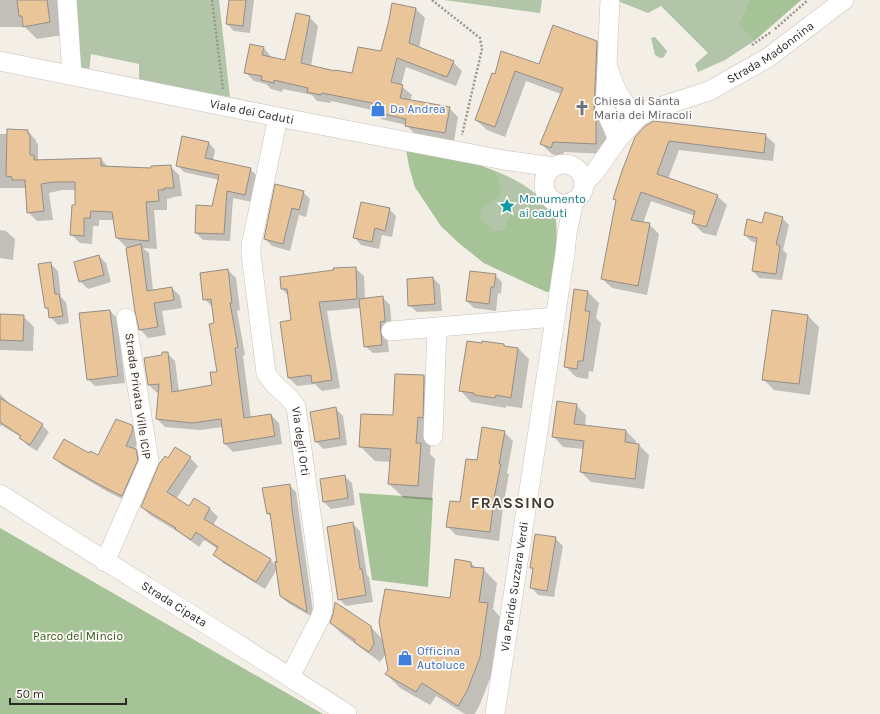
<svg xmlns="http://www.w3.org/2000/svg" width="880" height="714" viewBox="0 0 880 714" font-family="Karla,sans-serif">
  <style>
    .green { fill: #b2c5a9 }
    .forest { fill: #a5c396 }
    .shadow { fill: #0003 }
    .building { fill: #eac599; stroke: #948e87 }
    .lines { fill: none; stroke-linecap: round; stroke-linejoin: round }
    .minor-casing { stroke: #c7c2ba; stroke-width: 20 }
    .path { stroke: #999590; stroke-width: 2.5; stroke-dasharray: 2 2; stroke-linecap: butt }
    .minor { stroke: #fff; stroke-width: 19 }
    .labels { text-anchor: middle; stroke-width: 3.5; stroke-linejoin: round; paint-order: stroke }
    .street-label { font-size: 12px; fill: #2b2926; stroke: #fefbf6 }
    .worship-label { font-size: 12px; fill: #5b616d; stroke: #fefbf6; text-anchor: start }
    .shop-label { font-size: 12px; fill: #366cbe; stroke: #fefbf6; text-anchor: start }
    .culture-label { font-size: 12px; fill: #0d838f; stroke: #fefbf6; text-anchor: start }
    .park-label { font-size: 12px; fill: #33591b; stroke: #fefbf6 }
    .district-label { font-size: 16px; font-weight: bold; letter-spacing: 1px; fill: #403c35; stroke: #fefbf6 }
  </style>
  <rect width="100%" height="100%" fill="#f3eee6"/>
  <!-- green -->
  <path class="green" d="M 74,0 L 219,0 L 230,97 L 139,81 L 139,64 L 91,54 L 89,71 L 77,68 Z
    M 444,0 L 542,0 L 540,13 Z
    M 620,0 L 801,0 L 754,41 L 725,60 L 698,72 L 695,64 L 708,53 L 661,6 L 648,13 L 620,2 Z
    M 655,37 L 667,51 L 664,57 L 660,58 L 655,55 L 651,38 Z
    M 461,159 C 493,170 529,180 550,209 C 552,211 555,214 555,216 C 560,228 550,277 547,292 L 484,263 L 459,243 L 441,226 L 415,187 L 409,166 Z"/>
  <!-- forest -->
  <path class="forest" d="M 750,0 L 801,0 L 754,41 L 739,24 Z
    M 406,150 L 461,159 L 495,171 L 500,186 L 501,195 L 483,208 L 480,218 L 494,231 L 503,231 L 511,215 L 526,209 L 541,217 L 555,216 L 558,251 L 551,291 L 547,292 L 531,285 L 484,263 L 459,243 L 441,226 L 415,187 L 409,166 Z
    M 359,493 L 433,498 L 428,587 L 372,580 Z
    M 0,528 L 323,714 L 0,714 Z"/>
  <!-- shadow -->
  <path class="shadow" d="M 0,0 L 57,0 L 63,35 L 37,39 L 25,27 L 0,27 Z
    M 230,0 L 254,0 L 250,33 L 234,31 L 227,24 Z
    M 416,9 L 425,18 L 419,48 L 453,62 L 462,71 L 456,86 L 406,67 L 401,86 L 412,95 L 410,101 L 449,108 L 458,117 L 454,141 L 415,134 L 406,125 L 381,119 L 372,110 L 331,101 L 330,103 L 317,101 L 312,95 L 283,89 L 282,92 L 271,89 L 266,84 L 254,81 L 245,72 L 264,48 L 272,58 L 286,61 L 309,17 L 318,26 L 311,66 L 353,75 L 382,53 Z
    M 597,42 L 607,53 L 606,154 L 564,152 L 562,158 L 552,154 L 541,144 L 561,94 L 526,81 L 505,137 L 487,130 L 476,120 L 496,76 L 540,65 Z
    M 27,131 L 36,140 L 36,142 L 38,144 L 38,160 L 101,159 L 109,168 L 152,169 L 170,166 L 179,175 L 182,196 L 172,197 L 172,198 L 167,199 L 167,210 L 154,210 L 157,249 L 143,248 L 149,253 L 153,291 L 172,288 L 180,296 L 182,308 L 162,311 L 166,335 L 148,338 L 140,329 L 131,247 L 126,247 L 117,238 L 114,220 L 99,220 L 99,226 L 93,226 L 92,244 L 80,243 L 71,234 L 76,206 L 76,190 L 62,190 L 49,193 L 53,220 L 37,221 L 28,212 L 26,188 L 0,188 L 0,134 L 8,134 Z
    M 765,135 L 775,144 L 773,161 L 679,150 L 668,179 L 717,196 L 727,205 L 716,236 L 703,233 L 693,223 L 695,216 L 651,201 L 643,223 L 649,224 L 659,234 L 647,295 L 612,288 L 602,279 L 617,201 L 614,199 L 636,138 Z
    M 208,142 L 215,150 L 213,161 L 250,169 L 257,176 L 252,202 L 233,198 L 230,241 L 203,240 L 196,233 L 213,207 L 219,180 L 184,172 L 177,165 Z
    M 303,192 L 310,199 L 306,217 L 299,215 L 290,251 L 272,246 L 265,239 Z
    M 389,209 L 396,216 L 392,237 L 382,235 L 379,249 L 361,245 L 354,237 Z
    M 782,218 L 789,225 L 783,250 L 787,254 L 782,280 L 759,278 L 753,271 L 757,243 L 751,241 L 745,235 L 763,224 Z
    M 0,230 L 6,231 L 15,239 L 13,260 L 0,258 Z
    M 99,256 L 106,263 L 111,282 L 88,289 L 80,281 Z
    M 50,263 L 58,271 L 61,297 L 66,302 L 69,323 L 58,325 L 50,317 L 49,311 L 46,308 Z
    M 355,268 L 364,276 L 365,299 L 382,297 L 390,305 L 392,328 L 386,329 L 389,352 L 373,353 L 365,346 L 361,308 L 327,311 L 340,388 L 322,391 L 315,384 L 297,386 L 289,378 L 292,321 L 288,295 L 282,289 Z
    M 228,270 L 236,278 L 240,310 L 237,311 L 245,355 L 243,356 L 251,418 L 271,415 L 279,423 L 282,444 L 233,452 L 225,444 L 223,427 L 200,430 L 165,427 L 157,419 L 159,392 L 157,393 L 149,385 L 163,356 L 167,353 L 175,361 L 179,392 L 213,386 L 218,372 L 215,324 L 213,307 L 204,299 Z
    M 495,275 L 502,282 L 501,294 L 498,293 L 496,311 L 474,308 L 467,301 Z
    M 433,278 L 440,285 L 442,311 L 417,312 L 409,305 Z
    M 588,292 L 599,303 L 596,318 L 601,323 L 593,372 L 589,371 L 588,379 L 576,377 L 565,366 Z
    M 110,311 L 117,318 L 125,383 L 95,386 L 88,379 Z
    M 0,315 L 23,316 L 34,327 L 33,351 L 0,350 Z
    M 808,316 L 819,327 L 810,395 L 774,390 L 763,379 Z
    M 504,345 L 506,347 L 518,348 L 529,359 L 522,408 L 506,406 L 506,408 L 471,402 L 461,391 Z
    M 424,376 L 438,391 L 432,431 L 430,454 L 435,459 L 432,500 L 404,498 L 389,484 L 391,462 L 375,461 L 360,446 L 394,416 Z
    M 0,394 L 11,405 L 42,425 L 49,432 L 37,451 L 27,445 L 21,437 L 1,425 L 0,427 Z
    M 576,405 L 586,415 L 585,426 L 626,431 L 636,441 L 635,445 L 639,445 L 649,455 L 644,489 L 591,482 L 581,472 L 584,449 L 563,447 L 554,437 Z
    M 335,408 L 343,416 L 347,445 L 323,449 L 316,441 Z
    M 132,426 L 139,433 L 140,438 L 134,450 L 143,457 L 129,502 L 108,492 L 62,465 L 54,458 L 89,455 L 99,457 Z
    M 504,432 L 513,441 L 507,473 L 509,474 L 503,507 L 499,541 L 456,535 L 447,526 L 461,503 L 478,462 Z
    M 190,458 L 198,466 L 176,499 L 189,507 L 194,500 L 210,509 L 218,517 L 213,525 L 270,559 L 276,566 L 278,565 L 271,517 L 268,513 L 289,485 L 296,492 L 314,618 L 288,603 L 280,596 L 277,569 L 265,589 L 223,563 L 215,555 L 218,549 L 204,540 L 199,547 L 180,533 L 150,515 L 142,507 L 168,459 Z
    M 344,476 L 352,483 L 355,505 L 331,509 L 324,502 Z
    M 353,524 L 360,531 L 367,575 L 369,577 L 373,602 L 346,606 L 339,599 Z
    M 555,538 L 563,546 L 554,597 L 538,595 L 531,587 L 534,570 L 531,567 Z
    M 471,563 L 477,569 L 483,569 L 497,583 L 493,609 L 501,618 L 493,671 L 480,704 L 475,714 L 465,714 L 436,696 L 430,705 L 400,688 L 386,674 L 389,670 L 386,654 L 380,662 L 342,634 L 331,623 L 371,627 L 383,640 L 450,599 Z"/>
  <!-- building -->
  <path class="building" d="M 17,0 L 47,0 L 50,22 L 23,27 L 22,16 L 19,16 Z
    M 229,0 L 246,0 L 243,26 L 226,24 Z
    M 392,3 L 416,8 L 409,43 L 454,61 L 447,77 L 397,58 L 391,82 L 403,85 L 400,98 L 450,107 L 445,133 L 405,126 L 406,119 L 371,111 L 372,103 L 322,93 L 321,95 L 307,92 L 308,88 L 274,80 L 274,83 L 261,80 L 262,76 L 244,73 L 250,44 L 264,47 L 262,55 L 285,60 L 296,13 L 310,16 L 301,63 L 335,71 L 335,70 L 352,73 L 358,47 L 381,51 L 389,20 Z
    M 553,25 L 597,41 L 594,110 L 595,118 L 596,118 L 596,144 L 553,142 L 551,148 L 540,144 L 563,88 L 515,71 L 495,127 L 475,120 L 492,73 L 495,74 L 501,51 L 539,64 Z
    M 654,121 L 766,134 L 764,153 L 669,141 L 657,174 L 718,195 L 706,227 L 692,223 L 695,211 L 641,192 L 631,220 L 650,223 L 638,286 L 601,279 L 616,200 L 613,199 L 622,171 L 635,137 L 645,126 Z
    M 7,129 L 28,130 L 28,134 L 30,134 L 30,155 L 34,155 L 34,160 L 101,158 L 101,166 L 151,168 L 151,166 L 171,165 L 174,188 L 164,188 L 164,190 L 158,190 L 159,201 L 146,202 L 149,241 L 116,238 L 112,212 L 91,211 L 90,218 L 84,218 L 84,236 L 70,235 L 72,205 L 75,205 L 75,182 L 53,182 L 41,184 L 44,211 L 27,213 L 25,180 L 12,180 L 12,177 L 6,176 Z
    M 182,136 L 209,142 L 205,158 L 251,168 L 245,195 L 227,191 L 224,234 L 195,233 L 196,205 L 212,206 L 219,175 L 176,166 Z
    M 275,184 L 304,191 L 299,210 L 292,208 L 283,244 L 264,239 Z
    M 361,202 L 390,208 L 385,231 L 375,228 L 372,242 L 353,238 Z
    M 765,212 L 783,217 L 776,244 L 780,246 L 776,274 L 752,271 L 757,238 L 744,235 L 747,219 L 762,223 Z
    M 141,244 L 147,291 L 172,287 L 174,300 L 154,303 L 158,327 L 139,330 L 135,312 L 126,248 Z
    M 99,255 L 104,275 L 79,282 L 74,262 Z
    M 51,262 L 55,294 L 59,294 L 63,316 L 49,318 L 48,308 L 45,308 L 38,264 Z
    M 356,267 L 357,299 L 319,302 L 332,380 L 312,383 L 311,375 L 288,378 L 280,322 L 291,320 L 287,289 L 281,289 L 280,277 L 334,270 L 333,268 Z
    M 228,269 L 232,303 L 230,303 L 238,347 L 235,348 L 244,418 L 271,414 L 275,436 L 224,444 L 221,419 L 192,423 L 156,419 L 159,384 L 148,385 L 144,358 L 162,355 L 162,352 L 168,352 L 172,392 L 212,385 L 210,372 L 217,372 L 209,324 L 214,323 L 211,299 L 203,300 L 200,273 Z
    M 470,271 L 496,274 L 494,287 L 491,287 L 489,304 L 466,301 Z
    M 433,277 L 435,304 L 408,306 L 407,279 Z
    M 574,289 L 588,291 L 585,311 L 590,311 L 583,361 L 578,361 L 577,369 L 564,367 Z
    M 383,296 L 385,321 L 380,322 L 382,345 L 364,347 L 359,299 Z
    M 110,310 L 118,376 L 87,380 L 79,313 Z
    M 772,310 L 808,315 L 799,384 L 762,380 Z
    M 0,314 L 24,315 L 23,341 L 0,340 Z
    M 467,341 L 482,343 L 482,341 L 504,344 L 504,346 L 518,348 L 511,398 L 496,395 L 495,398 L 474,395 L 474,393 L 459,391 Z
    M 395,374 L 424,375 L 423,418 L 418,417 L 416,443 L 421,443 L 418,486 L 388,484 L 391,449 L 359,447 L 361,414 L 393,415 Z
    M 0,398 L 43,424 L 30,445 L 19,438 L 21,436 L 0,422 Z
    M 557,401 L 577,404 L 574,424 L 626,430 L 625,442 L 639,444 L 635,479 L 580,472 L 584,441 L 552,437 Z
    M 336,407 L 340,438 L 315,442 L 310,412 Z
    M 116,419 L 132,425 L 133,430 L 126,446 L 136,449 L 138,460 L 122,496 L 100,485 L 53,458 L 64,439 L 89,453 L 90,451 L 98,455 Z
    M 482,427 L 505,431 L 499,464 L 501,464 L 494,498 L 490,532 L 446,527 L 450,501 L 460,502 L 466,459 L 477,460 Z
    M 175,447 L 191,457 L 167,492 L 189,506 L 194,498 L 210,508 L 204,519 L 271,559 L 256,582 L 213,555 L 218,547 L 196,532 L 191,540 L 175,529 L 176,528 L 141,507 L 159,464 L 165,456 L 168,458 Z
    M 345,475 L 348,498 L 323,502 L 320,479 Z
    M 290,484 L 292,510 L 307,612 L 280,596 L 275,561 L 277,563 L 270,513 L 267,514 L 262,488 Z
    M 353,522 L 360,569 L 362,569 L 366,595 L 338,600 L 327,527 Z
    M 535,534 L 556,537 L 547,591 L 530,588 L 533,568 L 530,568 Z
    M 455,559 L 471,562 L 471,567 L 484,568 L 479,602 L 488,603 L 480,657 L 467,691 L 458,706 L 422,683 L 416,692 L 385,674 L 388,670 L 379,622 L 385,589 L 450,598 Z
    M 335,602 L 371,626 L 374,644 L 369,652 L 354,642 L 355,640 L 330,623 L 333,614 Z"/>
  <g class="lines">
    <!-- minor casing -->
    <g class="minor-casing">
      <g id="minor">
        <path d="M 67,0 L 72,75"/>
        <path d="M 610,0 L 605,110 L 618,139"/>
        <path id="s1" d="M 0,61 L 278,117 L 504,160 L 554,167"/>
        <path d="M 609,70 C 615,90 622,103 638,117"/>
        <path id="s2" d="M 278,117 L 251,246 L 251,254 L 266,373 C 274,388 288,393 296,407 L 323,599 L 323,610 L 320,618 L 290,677"/>
        <circle cx="564" cy="184" r="20"/>
        <path id="s3" d="M 584,183 L 595,172 L 618,139 L 638,117 L 650,110 L 709,91 L 769,57 L 844,0"/>
        <path d="M 391,331 L 555,317"/>
        <path d="M 433,436 L 437,327"/>
        <path id="s4" d="M 0,494 C 115,568 232,639 347,714"/>
        <path d="M 105,562 L 149,461 L 126,318"/>
        <path id="s5" d="M 495,714 L 565,253 L 567,233 L 574,201"/>
      </g>
    </g>
    <!-- path -->
    <path class="path" d="M 212,0 L 223,89
      M 432,0 L 480,38 L 482,49 L 462,135
      M 775,29 L 808,0
      M 752,45 L 771,32"/>
    <!-- minor -->
    <use href="#minor" class="minor"/>
  </g>
  <!-- icons -->
  <defs>
    <g id="church-bare" transform="scale(1.2)"><path d="M-1.2-6h2.4v3.5h3.3v2.4h-3.3V6h-2.4V-.1h-3.3v-2.4h3.3Z" fill="#6b7280" stroke="#fefbf6" stroke-width="2.5" paint-order="stroke"/></g>
    <g id="shop-bare" transform="scale(1.2)"><path d="M-5-2.5h2.3a2.7 3.5 0 0 1 5.4 0H5L5.5 6h-11ZM-1.5-2.5h3a1.5 2.3 0 0 0-3 0Z" fill="#3f7fe0" stroke="#fefbf6" stroke-width="2.5" paint-order="stroke"/></g>
    <g id="sight-bare" transform="scale(1.2)"><path d="M0-6L1.8-2.2L6-1.7L2.9 1.2L3.7 5.4L0 3.3L-3.7 5.4L-2.9 1.2L-6-1.7L-1.8-2.2Z" fill="#0f9aa8" stroke="#fefbf6" stroke-width="2.5" paint-order="stroke"/></g>
  </defs>
  <g fill-rule="evenodd">
    <use href="#church-bare" x="582" y="108"/>
    <use href="#shop-bare" x="378" y="109"/>
    <use href="#sight-bare" x="507" y="206"/>
    <use href="#shop-bare" x="405" y="658"/>
  </g>
  <g class="labels">
    <!-- street labels -->
    <g class="street-label">
      <text dy="4" stroke="none"><textPath href="#s3" startOffset="234">Strada Madonnina</textPath></text>
      <text dy="4" stroke="none"><textPath href="#s1" startOffset="257">Viale dei Caduti</textPath></text>
      <text transform="translate(138 396) rotate(82)" y="4">Strada Privata Ville ICIP</text>
      <text dy="4" stroke="none"><textPath href="#s2" startOffset="340">Via degli Orti</textPath></text>
      <text dy="4" stroke="none"><textPath href="#s5" startOffset="129">Via Paride Suzzara Verdi</textPath></text>
      <text dy="4" stroke="none"><textPath href="#s4" startOffset="206">Strada Cipata</textPath></text>
    </g>
    <!-- worship labels -->
    <g class="worship-label">
      <text x="594" y="105">Chiesa di Santa<tspan x="594" dy="14">Maria dei Miracoli</tspan></text>
    </g>
    <!-- shop labels -->
    <g class="shop-label">
      <text x="390" y="113">Da Andrea</text>
      <text x="417" y="655">Officina<tspan x="417" dy="14">Autoluce</tspan></text>
    </g>
    <!-- culture labels -->
    <g class="culture-label">
      <text x="519" y="203">Monumento<tspan x="519" dy="14">ai caduti</tspan></text>
    </g>
    <!-- park labels -->
    <g class="park-label">
      <text x="78" y="640">Parco del Mincio</text>
    </g>
    <!-- district labels -->
    <g class="district-label">
      <text x="513" y="508">FRASSINO</text>
    </g>
  </g>
  <!-- scale -->
  <path d="M10 698v6h116v-6" fill="none" stroke="#2b2926" stroke-width="2"/>
  <text x="16" y="698" font-size="12" fill="#2b2926" stroke="#fefbf6" stroke-width="3" paint-order="stroke">50 m</text>
</svg>
